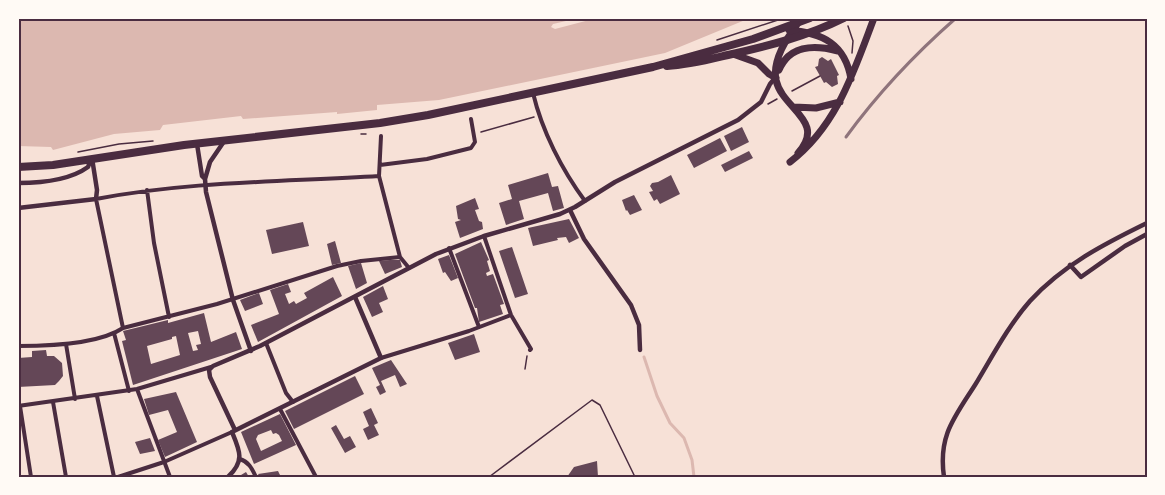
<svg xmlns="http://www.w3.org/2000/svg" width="1165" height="495" viewBox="0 0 1165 495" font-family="'IBM Plex Sans',sans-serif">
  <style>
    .water { fill: #dcb8b0 }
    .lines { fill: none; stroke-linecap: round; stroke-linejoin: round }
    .stream { stroke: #dcb8b0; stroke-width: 3 }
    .building { fill: #644757; fill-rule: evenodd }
    .path { stroke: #4a2c40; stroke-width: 1.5 }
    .pedestrian { stroke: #4a2c40; stroke-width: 4 }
    .minor { stroke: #4a2c40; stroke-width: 4.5 }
    .secondary { stroke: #4a2c40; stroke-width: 7 }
    .primary { stroke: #4a2c40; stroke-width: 8 }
    .rail { stroke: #8f747c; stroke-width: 3 }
    .neatline { fill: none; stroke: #4a2c40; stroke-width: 2 }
  </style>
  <rect width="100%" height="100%" fill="#f7e1d7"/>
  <!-- water -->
  <path class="water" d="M 18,18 L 579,18 L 553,24 L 551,27 L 555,29 L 597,18 L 750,18 L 665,53 L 439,100 L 377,105 L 377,110 L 337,114 L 337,112 L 243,119 L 241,116 L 163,125 L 160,130 L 114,134 L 53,150 L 51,147 L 18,146 Z"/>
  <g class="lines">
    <!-- stream -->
    <path class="stream" d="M 644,357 L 657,396 L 670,423 L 684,438 L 692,460 L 694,477"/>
  </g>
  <!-- building -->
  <path class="building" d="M 822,57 L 828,61 L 831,59 L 839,75 L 837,76 L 838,84 L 832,87 L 826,82 L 824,83 L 815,67 L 818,66 L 819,59 Z
    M 742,127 L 749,142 L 731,151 L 724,136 Z
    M 720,138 L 727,151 L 694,168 L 687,155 Z
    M 749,151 L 753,158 L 725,172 L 721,165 Z
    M 548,173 L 552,187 L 558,186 L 564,208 L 553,211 L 548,193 L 519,201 L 524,219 L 506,225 L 499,203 L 512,199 L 508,185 Z
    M 671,175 L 680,194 L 660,204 L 657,199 L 654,201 L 649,192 L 653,191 L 650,186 L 652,183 L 658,182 Z
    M 634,195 L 642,210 L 630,215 L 627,210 L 626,211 L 622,200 Z
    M 475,198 L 479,209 L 475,210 L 479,221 L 482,222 L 483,229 L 460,238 L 455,222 L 461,220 L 458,219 L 456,206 Z
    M 569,219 L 579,238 L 569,243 L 566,237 L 557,238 L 558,240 L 533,246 L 528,228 Z
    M 303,222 L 309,246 L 272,254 L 266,230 Z
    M 335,241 L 341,263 L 332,265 L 327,244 Z
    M 481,242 L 489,260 L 487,261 L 490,271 L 486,273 L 487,276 L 493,274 L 504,304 L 500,305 L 503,314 L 479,322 L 477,308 L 475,308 L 455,254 Z
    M 512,247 L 528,294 L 515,298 L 499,251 Z
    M 449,255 L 458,278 L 451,281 L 445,272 L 443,273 L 438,259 Z
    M 390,260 L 400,260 L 402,267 L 385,274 L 379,261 Z
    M 361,263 L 367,283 L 356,289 L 348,266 Z
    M 333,277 L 342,296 L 258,342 L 251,325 L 279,314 L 270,290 L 288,284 L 291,292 L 285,294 L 289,304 L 294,301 L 296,304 L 307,298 L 304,293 Z
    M 383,286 L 388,299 L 379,303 L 383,312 L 372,317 L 363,297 Z
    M 259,293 L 263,304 L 245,311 L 240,300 Z
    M 204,313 L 211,342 L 236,332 L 242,349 L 133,385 L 122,341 L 126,340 L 123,331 L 168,320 L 168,323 ZM 198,331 L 201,344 L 196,345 L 198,350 L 193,351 L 188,333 ZM 176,336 L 180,355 L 151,364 L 147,346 L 172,339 L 172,337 Z
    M 474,334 L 480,352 L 455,360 L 448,343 Z
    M 46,350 L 47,356 L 54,356 L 62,363 L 63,376 L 59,381 L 55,385 L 18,387 L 18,358 L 32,357 L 32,351 Z
    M 391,360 L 407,384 L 400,387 L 395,375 L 381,381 L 386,392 L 380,395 L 376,387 L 380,385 L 372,368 Z
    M 355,376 L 364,394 L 294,429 L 285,411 Z
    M 176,392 L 197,442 L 165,457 L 158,440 L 177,432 L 168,410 L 149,415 L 144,399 Z
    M 371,408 L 378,423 L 374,425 L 379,435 L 368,440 L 363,429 L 369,426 L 363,412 Z
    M 280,414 L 296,445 L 254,464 L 241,432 ZM 271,430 L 273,434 L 276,433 L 279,435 L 282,441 L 261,451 L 256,439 L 258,435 Z
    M 336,425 L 344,439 L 350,436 L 356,447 L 345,453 L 331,428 Z
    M 150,438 L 155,451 L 140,454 L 135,442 Z
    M 597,461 L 598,477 L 567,477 L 574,467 Z
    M 278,471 L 281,477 L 274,477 L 273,475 L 260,477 L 258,474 Z
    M 246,472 L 249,477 L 235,477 L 241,475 Z"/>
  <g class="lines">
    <!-- path -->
    <path class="path" d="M 848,26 L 853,41 L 852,53
      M 717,40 L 781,19
      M 792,91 L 820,76
      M 768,104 L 777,99
      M 481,132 L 534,117
      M 361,134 L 366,134
      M 78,152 L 119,144 L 153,141
      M 525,369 L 527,356
      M 489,477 L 592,400 L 600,405 L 635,477"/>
    <!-- pedestrian -->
    <path class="pedestrian" d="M 533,93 C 542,131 562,170 585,201
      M 381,136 L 379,176 L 400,257 L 409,268
      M 380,165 L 427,159 L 471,148 L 475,142 L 471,119
      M 147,190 L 154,243 L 169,317
      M 484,236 L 511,315 L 531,349 L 530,350
      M 449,248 L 479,327
      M 123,328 L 96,199 C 189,181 285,182 379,176
      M 114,333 L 129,391
      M 18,334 L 19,346
      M 266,343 L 286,393 L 293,402
      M 66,344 L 75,399
      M 18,346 C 47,346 99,344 123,328 L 217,304 L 337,266 L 361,261 L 400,257
      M 381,358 L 469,331 L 511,315
      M 137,389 L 170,477
      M 97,396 L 114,477
      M 53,402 L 66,477
      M 18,406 L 137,389 L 211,367
      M 20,406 L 31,477
      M 280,409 L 316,477
      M 240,459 C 249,462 252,469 256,477
      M 118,477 L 164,462 L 232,432"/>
    <!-- minor -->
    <path class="minor" d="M 197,144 L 202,176 L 205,179 L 206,192 L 233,300 L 251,351
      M 205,179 L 210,162 L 225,140
      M 18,183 C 40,183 70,180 88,167 L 91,159
      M 18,208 L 96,199 L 97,190 L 92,158
      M 570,210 L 584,239 L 631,305 L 639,325 L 640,350
      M 1070,265 L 1081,277 L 1125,246 L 1147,234
      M 235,430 L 210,377 L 209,370 L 213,366 L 260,346 L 436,254 L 484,236 L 560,214 L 575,207 L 615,182 L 738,120 L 761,102 L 770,84 L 775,78
      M 228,477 C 245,461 240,451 232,432 L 381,358 L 355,297
      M 944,477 C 938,436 954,418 975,385 C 992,357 1008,326 1030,301 C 1063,265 1104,244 1147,223"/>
    <!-- secondary -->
    <path class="secondary" d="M 798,23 C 787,38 772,60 776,80 C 782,109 827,121 798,153
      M 789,30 C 823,33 845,44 851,79
      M 733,54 L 758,63 L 769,74 L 776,78
      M 779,70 C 790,44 815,45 838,51
      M 794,107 L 816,108 L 840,102
      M 790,162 C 837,126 854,71 874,18"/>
    <!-- primary -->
    <path class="primary" d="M 667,66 C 688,65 707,60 728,55 C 768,46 808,36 844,18
      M 18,167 L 53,165 L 184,145 L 380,123 L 428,115 L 653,67 L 753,39 L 810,18"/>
    <!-- rail -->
    <path class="rail" d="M 846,137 C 878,93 915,54 956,18"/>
  </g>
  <!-- border -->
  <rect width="1165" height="495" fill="none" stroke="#fffaf5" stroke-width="39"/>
  <rect x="20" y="20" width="1126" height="456" class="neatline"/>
</svg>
